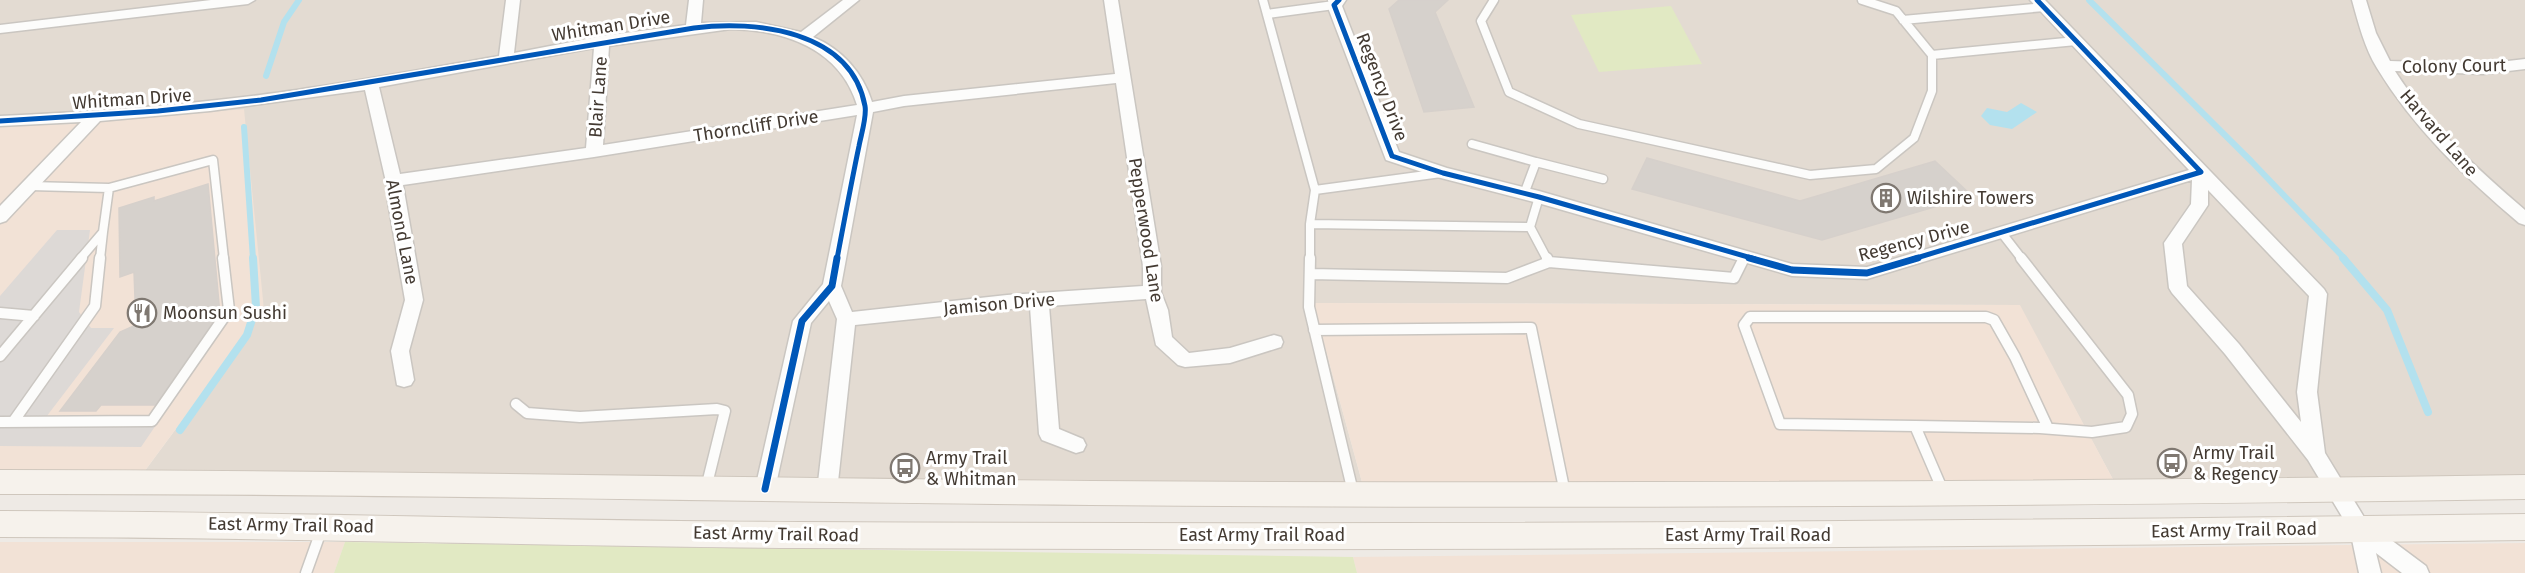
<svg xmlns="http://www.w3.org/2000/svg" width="2525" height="573" viewBox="0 0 2525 573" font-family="'Fira Sans',sans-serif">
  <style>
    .residential { fill: #e3dbd2 }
    .commercial { fill: #f2e2d6 }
    .green { fill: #e1e9c3 }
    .parking { fill: #ddd9d6 }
    .water { fill: #b3e1ee }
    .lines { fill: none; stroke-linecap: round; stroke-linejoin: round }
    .stream-far1 { stroke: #b3e1ee; stroke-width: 6 }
    .stream { stroke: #b3e1ee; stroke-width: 8 }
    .building { fill: #d6d1cc; stroke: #d6d0cb; stroke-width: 1.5 }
    .service-far1-casing { stroke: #cac6c1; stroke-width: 11 }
    .service-casing { stroke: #cac6c1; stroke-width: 13 }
    .minor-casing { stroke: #cac6c1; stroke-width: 3 }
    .secondary-casing { stroke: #cfc7bd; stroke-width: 2 }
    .service-far1 { stroke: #fcfcfb; stroke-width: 8 }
    .service { stroke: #fcfcfb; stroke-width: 10 }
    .minor { fill: #fcfcfb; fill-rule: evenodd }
    .secondary { fill: #f6f2ec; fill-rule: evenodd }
    .cycleway-far1-casing { stroke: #fff; stroke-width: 8 }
    .cycleway-casing { stroke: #fff; stroke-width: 10 }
    .cycleway-far1 { stroke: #0057b8; stroke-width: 5 }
    .cycleway { stroke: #0057b8; stroke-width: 7 }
    .labels { text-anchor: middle; stroke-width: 6; stroke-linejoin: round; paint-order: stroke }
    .street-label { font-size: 18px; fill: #433a32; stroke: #fff }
    .poi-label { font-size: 18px; fill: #433a32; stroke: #fff; text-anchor: start }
  </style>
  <rect width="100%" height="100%" fill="#eeeae5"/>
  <!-- residential -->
  <path class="residential" d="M 0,0 L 2525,0 L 2525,480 L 2116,485 L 2019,305 L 1313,303 L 1363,486 L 144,472 L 264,310 L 76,124 L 0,126 Z"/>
  <!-- commercial -->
  <path class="commercial" d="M 244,109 L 264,310 L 144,472 L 0,471 L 0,126 L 76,124 Z
    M 1313,303 L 2020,305 L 2116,485 L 1363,486 Z
    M 0,542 L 345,542 L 334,573 L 0,573 Z
    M 2525,543 L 2525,573 L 1357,573 L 1353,557 Z"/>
  <!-- green -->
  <path class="green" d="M 1671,6 L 1702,64 L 1599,72 L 1571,15 Z
    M 345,542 L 1353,557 L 1357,573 L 334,573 Z"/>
  <!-- parking -->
  <path class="parking" d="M 57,230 L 90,230 L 79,312 L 91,328 L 114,328 L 40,425 L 156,425 L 141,447 L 0,446 L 0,296 Z"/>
  <!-- water -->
  <path class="water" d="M 2021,103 L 2037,112 L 2012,129 L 1990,125 L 1981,116 L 1987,108 L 2007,112 Z"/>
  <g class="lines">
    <!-- stream-far1 -->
    <path class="stream-far1" d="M 2089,0 L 2252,162 L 2345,259
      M 266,76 L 284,22 L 299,0
      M 244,127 L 253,259"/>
    <!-- stream -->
    <path class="stream" d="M 2343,258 L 2387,310 L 2428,412
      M 180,430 L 247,335 L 256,307 L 253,258"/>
  </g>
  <!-- building -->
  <path class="building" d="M 1399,0 L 1448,0 L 1435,12 L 1474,107 L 1424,112 L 1389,9 Z
    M 1647,158 L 1800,201 L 1935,161 L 1972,196 L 1822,240 L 1632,189 Z
    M 208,184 L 220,314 L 156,405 L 101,405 L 96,411 L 60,411 L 120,332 L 136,325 L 134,272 L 120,277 L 119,208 L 154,197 L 154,201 Z"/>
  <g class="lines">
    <!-- service-far1 casing -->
    <g class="service-far1-casing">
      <path id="service-far1" d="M 1263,0 L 1315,190 L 1310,224
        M 1494,0 L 1481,21 L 1509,92 L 1579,124 L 1810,175 L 1876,169 L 1914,138 L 1932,91 L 1932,55 L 2076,41
        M 1862,0 L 1896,11 L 1932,55
        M 1267,14 L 1334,5 L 1332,0
        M 1903,20 L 2044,7
        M 1472,144 L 1536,162 L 1524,194
        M 1536,162 L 1603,179
        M 30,186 L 109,188 L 213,160 L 224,259
        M 1315,190 L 1441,173
        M 1530,227 L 1547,259
        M 2001,232 L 2022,259
        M 80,259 L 103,232 L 109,188
        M 100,259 L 103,232
        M 1310,259 L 1310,224 L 1530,227 L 1539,197
        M 1743,259 L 1745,256"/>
    </g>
    <!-- service casing -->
    <g class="service-casing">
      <path id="service" d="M 1310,258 L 1309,307 L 1353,492
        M 1549,262 L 1734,278 L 1744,258
        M 1310,274 L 1507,278 L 1549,262 L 1547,258
        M 0,313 L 34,316
        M 1314,330 L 1531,328 L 1565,493
        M 0,356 L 82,258
        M 516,404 L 527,413 L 580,417 L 717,409 L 725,411 L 706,488
        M 0,422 L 152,421 L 229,310 L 223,258
        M 13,422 L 95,306 L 100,258
        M 1915,426 L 1780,424 L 1744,325 L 1750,317 L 1986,317 L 1994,320 L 2015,357 L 2048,428
        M 1943,491 L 1915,426 L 2040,428 L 2092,432 L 2126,427 L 2132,414 L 2128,395 L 2021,258
        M 306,573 L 321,531"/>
    </g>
    <!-- minor casing -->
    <g class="minor-casing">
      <path id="minor" d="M 211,0 L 255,0 L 248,4 L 0,33 L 0,25 Z
        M 506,0 L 520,0 L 514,53 L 602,36 L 686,25 L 689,0 L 703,0 L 701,23 L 756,22 L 801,32 L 843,0 L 859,0 L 813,37 C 842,49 863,73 872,102 L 904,96 L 1115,74 L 1104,0 L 1118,0 L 1161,266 L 1161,292 L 1168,310 L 1172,337 L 1189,353 L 1230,348 L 1274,335 L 1281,337 L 1283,342 L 1281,347 L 1230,363 L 1185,367 L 1178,365 L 1156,345 L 1146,299 L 1049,306 L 1059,429 L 1083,439 L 1086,445 L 1083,451 L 1076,453 L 1042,440 L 1039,434 L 1030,307 L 855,325 L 837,491 L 834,497 L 827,500 L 820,497 L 817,491 L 837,319 L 829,301 L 811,323 L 775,489 L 772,495 L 765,498 L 758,495 L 755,489 L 793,321 L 823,284 L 857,115 L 594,157 L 403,185 L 423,300 L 409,351 L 414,380 L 411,385 L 404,387 L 397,385 L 391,351 L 405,300 L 388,202 L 389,195 L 365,90 L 210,111 L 100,121 L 6,221 L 0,223 L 0,206 L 81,122 L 0,126 L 0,116 C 87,112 173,106 260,95 C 340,85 419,70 499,56 ZM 731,29 C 785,30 840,49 857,105 L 603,145 L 609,46 ZM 594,48 L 586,148 L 400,174 L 379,87 ZM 1116,83 L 1143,266 L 1143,286 L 1007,295 L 852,312 L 841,286 L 873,112 L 904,106 Z
        M 1331,0 L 1346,0 L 1342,6 L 1399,152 L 1447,168 L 1539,191 L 1792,264 L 1867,267 L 2189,170 L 2030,0 L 2045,0 L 2324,289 L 2327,294 L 2317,392 L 2325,453 L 2367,522 L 2426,566 L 2429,573 L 2402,573 L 2376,553 L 2381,573 L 2359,573 L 2350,530 L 2308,460 L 2225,354 L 2172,293 L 2169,288 L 2164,243 L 2191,204 L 2192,180 L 1867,279 L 1792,276 L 1538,203 L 1437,177 L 1386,160 L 1327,5 ZM 2208,190 L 2309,296 L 2297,392 L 2301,422 L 2239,344 L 2187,286 L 2182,244 L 2208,205 Z
        M 2352,0 L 2366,0 L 2376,33 L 2390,61 L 2483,64 L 2525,59 L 2525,69 L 2483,74 L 2395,71 C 2430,126 2476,168 2525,210 L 2525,225 L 2519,223 C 2465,177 2414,129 2377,68 C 2365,49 2358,22 2352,0 Z"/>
    </g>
    <!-- secondary casing -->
    <g class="secondary-casing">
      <path id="secondary" d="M 0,470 C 364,470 727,478 1091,481 C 1569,484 2047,482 2525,475 L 2525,499 C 2047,506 1569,509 1091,505 C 727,502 364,493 0,494 Z
        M 0,511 C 267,511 533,521 799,522 C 1375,525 1950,522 2525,514 L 2525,540 C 1950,548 1375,551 799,548 C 533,546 267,537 0,537 Z"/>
    </g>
    <!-- service-far1 -->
    <use href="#service-far1" class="service-far1"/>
    <!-- service -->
    <use href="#service" class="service"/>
    <!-- minor -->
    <use href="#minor" class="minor"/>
    <!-- secondary -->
    <use href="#secondary" class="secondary"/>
    <!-- cycleway-far1 casing -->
    <g class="cycleway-far1-casing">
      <path id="cycleway-far1" d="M 1339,0 L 1334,5 L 1392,156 L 1443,173 L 1539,197 L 1755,259
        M 0,121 L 158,111 L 261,100 L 694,28 C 755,20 851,30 865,106 C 867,117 861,135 859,146 C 851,184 844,222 837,259
        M 1913,259 L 2201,172 L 2037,0"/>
    </g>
    <!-- cycleway casing -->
    <g class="cycleway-casing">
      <path id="cycleway" d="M 1749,258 L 1792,270 L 1867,273 L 1918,258
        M 765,489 L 802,321 L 832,286 L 837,258"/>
    </g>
    <!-- cycleway-far1 -->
    <use href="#cycleway-far1" class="cycleway-far1"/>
    <!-- cycleway -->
    <use href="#cycleway" class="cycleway"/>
  </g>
  <!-- icons -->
  <defs>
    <g id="building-ring" transform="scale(1.5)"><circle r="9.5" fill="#fff" stroke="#7f7871" stroke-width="1.5"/><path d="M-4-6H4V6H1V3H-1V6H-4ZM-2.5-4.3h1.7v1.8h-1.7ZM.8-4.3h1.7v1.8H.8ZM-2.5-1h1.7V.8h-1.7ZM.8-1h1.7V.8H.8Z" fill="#7f7871"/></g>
    <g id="restaurant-ring" transform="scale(1.5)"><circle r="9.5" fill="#fff" stroke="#7f7871" stroke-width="1.5"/><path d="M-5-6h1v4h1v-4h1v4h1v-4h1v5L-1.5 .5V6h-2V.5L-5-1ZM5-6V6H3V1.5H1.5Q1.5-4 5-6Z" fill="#7f7871"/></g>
    <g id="bus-ring" transform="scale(1.5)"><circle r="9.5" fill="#fff" stroke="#7f7871" stroke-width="1.5"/><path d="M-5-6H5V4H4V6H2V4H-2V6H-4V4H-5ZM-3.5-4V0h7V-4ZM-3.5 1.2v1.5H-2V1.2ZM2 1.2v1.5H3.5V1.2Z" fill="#7f7871"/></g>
  </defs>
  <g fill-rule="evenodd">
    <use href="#building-ring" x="1886" y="198"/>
    <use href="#restaurant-ring" x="142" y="313"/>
    <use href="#bus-ring" x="2172" y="463"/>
    <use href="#bus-ring" x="905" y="468"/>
  </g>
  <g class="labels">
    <!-- street labels -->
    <g class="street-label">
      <text transform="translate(611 26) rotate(-9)" y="6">Whitman Drive</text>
      <text transform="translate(2454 66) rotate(-1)" y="6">Colony Court</text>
      <text transform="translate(1382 87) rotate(69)" y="6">Regency Drive</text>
      <text transform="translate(598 97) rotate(-86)" y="6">Blair Lane</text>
      <text transform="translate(132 99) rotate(-4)" y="6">Whitman Drive</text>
      <text transform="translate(756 126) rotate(-9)" y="6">Thorncliff Drive</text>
      <text transform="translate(2439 133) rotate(49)" y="6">Harvard Lane</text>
      <text transform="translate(1146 230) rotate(81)" y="6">Pepperwood Lane</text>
      <text transform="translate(402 232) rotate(79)" y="6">Almond Lane</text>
      <text transform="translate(1914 241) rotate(-15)" y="6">Regency Drive</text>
      <text transform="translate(999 304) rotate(-5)" y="6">Jamison Drive</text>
      <text transform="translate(291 525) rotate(1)" y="6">East Army Trail Road</text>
      <text transform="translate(2234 530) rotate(-1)" y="6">East Army Trail Road</text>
      <text transform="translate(776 534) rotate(1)" y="6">East Army Trail Road</text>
      <text x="1262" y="541">East Army Trail Road</text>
      <text x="1748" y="541">East Army Trail Road</text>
    </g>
    <!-- poi labels -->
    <g class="poi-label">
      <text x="1907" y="204">Wilshire Towers</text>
      <text x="163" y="319">Moonsun Sushi</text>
      <text x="2193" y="459">Army Trail<tspan x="2193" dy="21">&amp; Regency</tspan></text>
      <text x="926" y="464">Army Trail<tspan x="926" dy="21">&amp; Whitman</tspan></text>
    </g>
  </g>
</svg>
